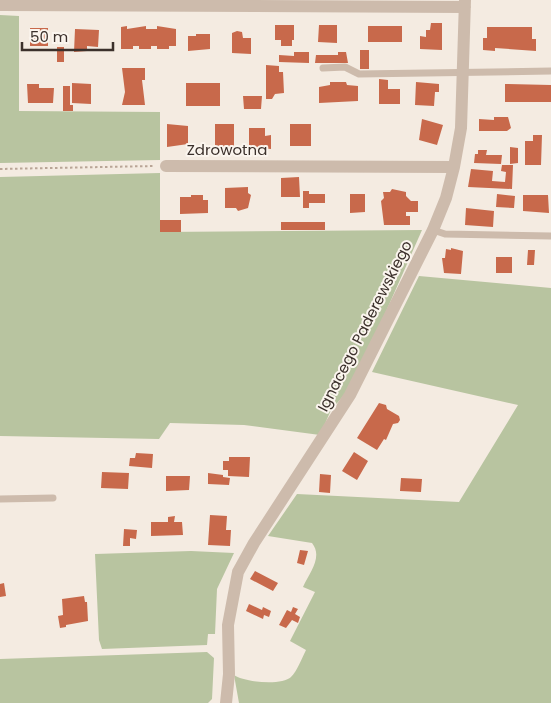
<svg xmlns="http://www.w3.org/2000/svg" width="551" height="703" viewBox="0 0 551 703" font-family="Poppins,sans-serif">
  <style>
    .green { fill: #b8c4a0 }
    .building { fill: #c8694b }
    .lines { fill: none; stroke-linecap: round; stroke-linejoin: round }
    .path { stroke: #b9a596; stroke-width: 2; stroke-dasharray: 2.5 2.5; stroke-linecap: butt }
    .lane { stroke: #cdbbac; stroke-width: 7 }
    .street { stroke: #cdbbac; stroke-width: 12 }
    .labels { text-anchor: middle; stroke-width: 4; stroke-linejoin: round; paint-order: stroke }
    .street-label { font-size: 15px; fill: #3b302b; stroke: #fbf5ee }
  </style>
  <rect width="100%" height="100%" fill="#f4ebe1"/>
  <!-- green -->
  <path class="green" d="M 0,15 L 19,16 L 19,111 L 160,112 L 160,160 L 0,163 Z
    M 160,173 L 160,232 L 422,230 L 354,384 L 331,410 L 320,435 L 244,425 L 170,423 L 159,439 L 0,436 L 0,177 Z
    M 419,276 L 551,288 L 551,703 L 239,703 L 234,675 C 243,682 282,686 291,677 C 297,671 302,658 306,650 L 290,641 L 315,592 L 303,587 C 310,572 323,557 312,543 L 268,536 L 297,494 L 459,502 L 518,405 L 372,372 Z
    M 191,551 L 234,553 L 217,589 L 215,634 L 208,634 L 207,645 L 102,649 L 99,640 L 95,554 Z
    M 207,652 L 214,658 L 212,699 L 208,703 L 0,703 L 0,659 Z"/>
  <!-- building -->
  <path class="building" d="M 431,23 L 442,23 L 442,50 L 420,49 L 420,36 L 426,37 L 426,30 L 430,30 Z
    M 275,25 L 294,25 L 294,40 L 292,40 L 292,46 L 281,46 L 281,40 L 275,40 Z
    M 319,25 L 337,25 L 337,43 L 318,42 Z
    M 127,26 L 127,29 L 146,26 L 146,29 L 157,29 L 157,26 L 176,29 L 176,46 L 169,46 L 169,49 L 157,49 L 157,46 L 151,46 L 151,49 L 139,49 L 139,46 L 133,46 L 133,49 L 121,49 L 121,27 Z
    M 368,26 L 402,26 L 402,42 L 368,42 Z
    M 487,27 L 532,27 L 532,39 L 536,39 L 536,51 L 495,48 L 495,51 L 483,50 L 483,38 L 487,38 Z
    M 30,28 L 48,28 L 48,46 L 30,46 Z
    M 75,29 L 99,30 L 98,47 L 87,46 L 87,51 L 74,52 Z
    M 237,31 L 242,32 L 243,38 L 251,38 L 251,54 L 232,53 L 232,33 Z
    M 196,34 L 210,34 L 210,49 L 188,51 L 188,36 L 196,36 Z
    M 57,47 L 64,47 L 64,62 L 57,62 Z
    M 360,50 L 369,50 L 369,69 L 360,69 Z
    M 294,52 L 309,52 L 309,63 L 279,62 L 279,55 L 294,56 Z
    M 338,52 L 346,52 L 348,63 L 315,63 L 316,55 L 338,55 Z
    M 266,65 L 279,66 L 279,72 L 283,72 L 284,93 L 275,94 L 272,99 L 266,99 Z
    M 122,68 L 145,68 L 145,80 L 142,80 L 145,105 L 122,105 L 125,92 Z
    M 379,79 L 388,80 L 388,89 L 400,89 L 400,104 L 379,104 Z
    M 330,82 L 346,82 L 347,85 L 358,86 L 358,101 L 319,103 L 319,87 L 330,85 Z
    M 416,82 L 439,84 L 439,92 L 435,92 L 434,106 L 415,105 Z
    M 72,83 L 91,84 L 91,104 L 72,103 Z
    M 186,83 L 220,83 L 220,106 L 186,106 Z
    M 27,84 L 39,84 L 39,88 L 54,88 L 53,103 L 28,103 Z
    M 505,84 L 551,85 L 551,102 L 505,102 Z
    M 63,86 L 70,86 L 70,105 L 73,105 L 73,111 L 63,111 Z
    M 243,96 L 262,96 L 261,109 L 244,109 Z
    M 494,117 L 508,117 L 511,128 L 507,131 L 479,131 L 479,119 L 494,120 Z
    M 422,119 L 443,125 L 437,145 L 419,140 Z
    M 167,124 L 188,126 L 188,144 L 167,147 Z
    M 215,124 L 234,124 L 234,147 L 215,147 Z
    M 290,124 L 311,124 L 311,146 L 290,146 Z
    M 249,128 L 265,128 L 265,136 L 271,135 L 271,149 L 249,147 Z
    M 533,135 L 542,135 L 541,165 L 525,165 L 525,141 L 533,141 Z
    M 510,147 L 518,148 L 518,163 L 510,164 Z
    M 478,150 L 487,150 L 486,155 L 502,155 L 501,164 L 474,163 L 475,154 L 478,154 Z
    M 502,165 L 513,165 L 512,189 L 468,187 L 471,169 L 493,171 L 492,181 L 505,182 L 506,172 L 501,171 Z
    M 299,177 L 300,197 L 281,197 L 281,178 Z
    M 248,187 L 248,193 L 251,195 L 248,208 L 238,211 L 236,208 L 225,208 L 225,188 Z
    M 392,189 L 406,192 L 406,196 L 411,201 L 418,201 L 418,212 L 406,212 L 406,216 L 410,216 L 410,225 L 384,225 L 381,201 L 384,198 L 383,192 L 390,192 Z
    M 303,191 L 309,191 L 309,194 L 325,194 L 325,203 L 309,203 L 309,208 L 303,208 Z
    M 350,194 L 365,194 L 365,212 L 350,213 Z
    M 497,194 L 515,196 L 514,208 L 496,207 Z
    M 191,195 L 203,195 L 203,200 L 208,200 L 208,213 L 180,214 L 180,197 L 191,197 Z
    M 523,195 L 548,195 L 549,213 L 523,211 Z
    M 466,208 L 494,211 L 493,227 L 465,225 Z
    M 160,220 L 181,220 L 181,232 L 160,232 Z
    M 281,222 L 325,222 L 325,230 L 281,230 Z
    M 451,248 L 463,251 L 461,274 L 444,273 L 442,258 L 445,258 L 446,249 L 451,250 Z
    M 528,250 L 535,250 L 534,265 L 527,265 Z
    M 496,257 L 512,257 L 512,273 L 496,273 Z
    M 379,403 L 386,405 L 387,409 L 399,416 L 400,420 L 398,423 L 393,424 L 386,440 L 384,439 L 377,450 L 357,438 Z
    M 354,452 L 368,461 L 357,480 L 342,471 Z
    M 136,453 L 153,454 L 152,468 L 129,466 L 130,458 L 135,458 Z
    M 229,457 L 250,457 L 249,477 L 228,476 L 228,470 L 223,470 L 223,461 L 229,461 Z
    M 102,472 L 129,473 L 128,489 L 101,488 Z
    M 208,473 L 223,475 L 223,477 L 230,478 L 229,485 L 208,484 Z
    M 320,474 L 331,475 L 330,493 L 319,492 Z
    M 166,476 L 190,476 L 189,490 L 166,491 Z
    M 401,478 L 422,479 L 421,492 L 400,491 Z
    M 210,515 L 227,516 L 226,530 L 231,530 L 230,546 L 208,545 Z
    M 175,516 L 174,522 L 182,522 L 183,535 L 151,536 L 151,522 L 168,522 L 168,517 Z
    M 124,529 L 137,530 L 136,539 L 130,538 L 130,546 L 123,546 Z
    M 300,550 L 308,551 L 304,565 L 297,563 Z
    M 255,571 L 278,583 L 273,591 L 250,579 Z
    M 4,583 L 6,596 L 0,597 L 0,584 Z
    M 84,596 L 85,602 L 87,602 L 88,621 L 66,625 L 66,627 L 60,628 L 58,616 L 63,615 L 62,599 Z
    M 249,604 L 262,610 L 263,607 L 271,611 L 269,617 L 264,615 L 263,619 L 246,611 Z
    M 293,607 L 298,609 L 295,614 L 300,617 L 298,623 L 292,620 L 286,628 L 279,625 L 287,610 L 291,612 Z"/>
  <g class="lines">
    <!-- path -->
    <path class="path" d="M 0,169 L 154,166"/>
    <!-- lane -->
    <path class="lane" d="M 323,68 L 345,67 L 359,74 L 551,71
      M 433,230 L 445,234 L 551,236
      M 0,499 L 53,498"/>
    <!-- street -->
    <path class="street" d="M 0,5 L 465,7
      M 166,166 L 454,167
      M 226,703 L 229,674 L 228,625 L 238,572 L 254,543 L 350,395 L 433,230 L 446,198 L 454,167 L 461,128 L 465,0"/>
  </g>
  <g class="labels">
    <!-- street labels -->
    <g class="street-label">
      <text x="227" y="155">Zdrowotna</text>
      <text transform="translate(365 326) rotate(-63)" y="5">Ignacego Paderewskiego</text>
    </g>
  </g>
  <!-- scale -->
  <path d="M22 42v8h91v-8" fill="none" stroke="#3b302b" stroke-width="2.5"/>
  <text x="30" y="42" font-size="15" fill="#3b302b" stroke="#fbf5ee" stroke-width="4" paint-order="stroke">50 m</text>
</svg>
